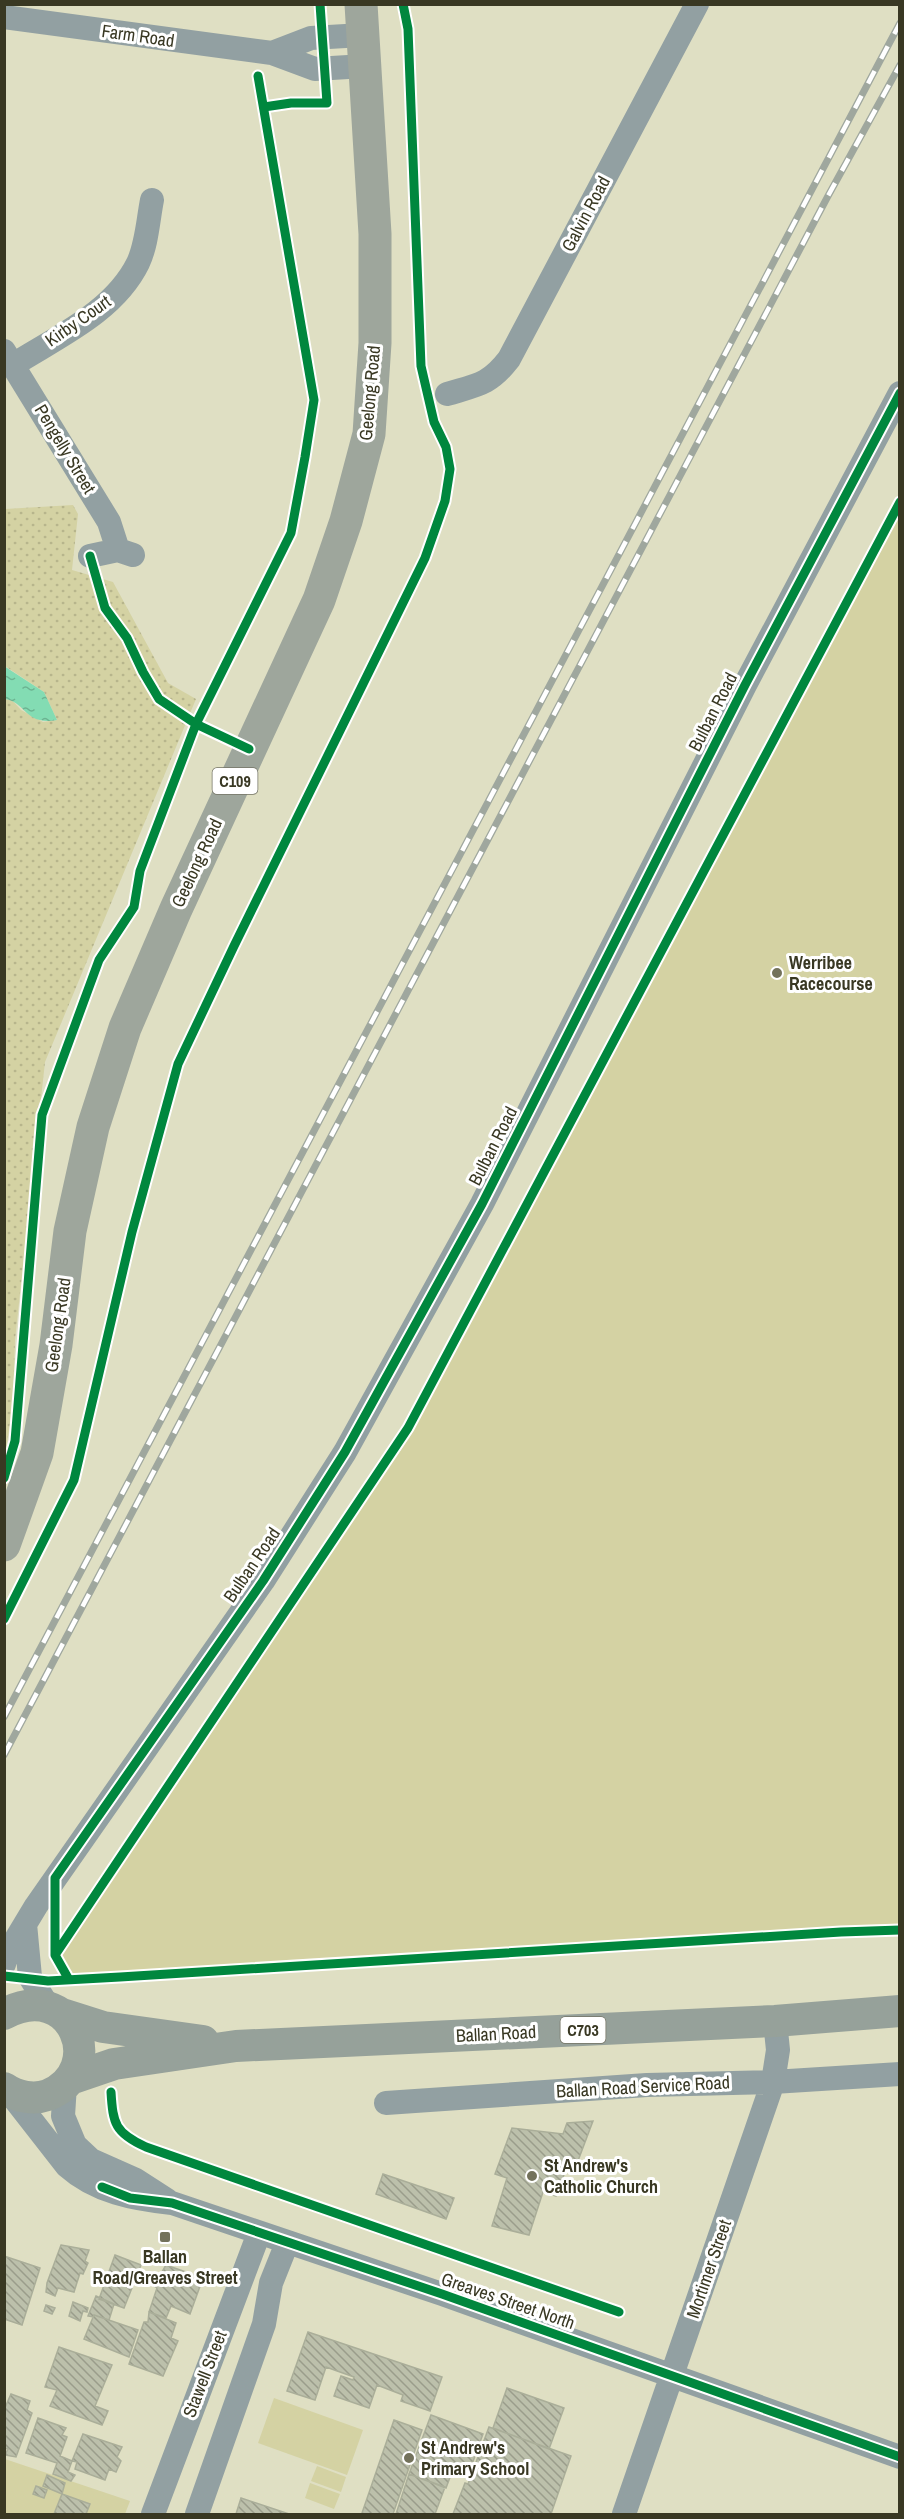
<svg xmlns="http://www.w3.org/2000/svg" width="904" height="2519" viewBox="0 0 904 2519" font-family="'Archivo Narrow',sans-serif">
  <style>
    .green { fill: #d4d2a3 }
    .park { fill: url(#park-dots) }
    .water { fill: url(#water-ripples) }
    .building { fill: url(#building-back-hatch); stroke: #aaae99; stroke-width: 1.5 }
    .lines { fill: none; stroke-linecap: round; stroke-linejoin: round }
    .minor { stroke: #92a0a2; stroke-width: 24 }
    .major { stroke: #96a19a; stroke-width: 32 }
    .highway { stroke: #9ea69c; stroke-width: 33 }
    .rail-casing { stroke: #9fa79e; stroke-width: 7 }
    .rail { stroke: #fff; stroke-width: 4.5; stroke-dasharray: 14; stroke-linecap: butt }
    .cycleway-casing { stroke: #fff; stroke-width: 13 }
    .cycleway { stroke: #00873e; stroke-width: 9 }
    .poi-dot { fill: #73725b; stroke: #fff; stroke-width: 2 }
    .labels { text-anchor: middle; stroke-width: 6; stroke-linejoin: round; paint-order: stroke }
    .shield { fill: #fff; stroke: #747465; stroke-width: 1.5 }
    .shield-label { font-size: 16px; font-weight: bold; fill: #393823 }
    .street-label { font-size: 18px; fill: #393823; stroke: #fff }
    .poi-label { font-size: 18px; font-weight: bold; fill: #393823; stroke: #fff; text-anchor: start }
  </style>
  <defs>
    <pattern id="park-dots" width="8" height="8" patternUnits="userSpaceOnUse" patternTransform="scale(1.5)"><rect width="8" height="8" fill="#d4d2a3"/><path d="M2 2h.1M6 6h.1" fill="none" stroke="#b7b58c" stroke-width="1.8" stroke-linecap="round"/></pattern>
    <pattern id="water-ripples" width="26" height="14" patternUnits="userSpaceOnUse" patternTransform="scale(1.5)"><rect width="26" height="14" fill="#83dcb3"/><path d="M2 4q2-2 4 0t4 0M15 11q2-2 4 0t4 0" fill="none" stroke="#6cb391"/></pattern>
    <pattern id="building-back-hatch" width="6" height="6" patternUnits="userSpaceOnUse" patternTransform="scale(1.5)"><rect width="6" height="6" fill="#bcc0ab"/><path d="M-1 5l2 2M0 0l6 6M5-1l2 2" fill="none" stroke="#9a9d8b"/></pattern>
  </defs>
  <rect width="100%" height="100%" fill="#dfdfc3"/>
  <!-- green -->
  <path class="green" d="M 899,512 L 899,1926 L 71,1974 L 58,1955 L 411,1435 Z
    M 274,2398 L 363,2430 L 347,2475 L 258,2443 Z
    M 5,2459 L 130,2501 L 125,2514 L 5,2514 Z
    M 317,2466 L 346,2477 L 341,2492 L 311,2481 Z
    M 310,2483 L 340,2494 L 334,2509 L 305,2498 Z"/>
  <!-- park -->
  <path class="park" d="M 73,505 L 78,514 L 72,570 L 113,582 L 168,683 L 196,699 L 45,1062 L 15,1340 L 13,1404 L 5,1456 L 5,699 L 12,700 L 21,710 L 43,722 L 57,720 L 44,692 L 5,666 L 5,509 Z"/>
  <!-- water -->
  <path class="water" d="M 4,666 L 44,692 L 57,720 C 25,726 26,702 5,699 Z"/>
  <!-- building -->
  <path class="building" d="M 593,2121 L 576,2166 L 568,2164 L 556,2196 L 543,2192 L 529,2235 L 492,2226 L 507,2178 L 495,2174 L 512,2128 L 563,2134 L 567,2123 Z
    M 383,2174 L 454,2198 L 446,2219 L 376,2194 Z
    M 61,2245 L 89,2250 L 85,2261 L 88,2263 L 83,2274 L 80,2273 L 74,2292 L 58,2288 L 55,2296 L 46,2292 L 47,2283 Z
    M 115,2255 L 141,2265 L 124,2308 L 99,2299 Z
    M 4,2256 L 40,2268 L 22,2325 L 4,2319 Z
    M 166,2265 L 203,2278 L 190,2314 L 171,2306 L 166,2318 L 149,2312 L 157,2288 L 154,2286 Z
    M 96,2296 L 114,2304 L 109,2320 L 94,2315 L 93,2317 L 88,2316 Z
    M 73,2302 L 88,2308 L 87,2312 L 83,2311 L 80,2321 L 69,2316 Z
    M 46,2305 L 55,2308 L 52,2314 L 44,2311 Z
    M 149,2312 L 176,2323 L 171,2338 L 178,2341 L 163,2376 L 129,2364 L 144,2322 L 148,2322 Z
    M 94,2315 L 138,2330 L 129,2357 L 84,2339 Z
    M 308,2332 L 442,2377 L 430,2411 L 401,2401 L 403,2395 L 377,2385 L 369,2408 L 334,2396 L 341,2376 L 353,2380 L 354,2377 L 326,2367 L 315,2400 L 287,2391 Z
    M 59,2347 L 112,2365 L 95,2406 L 108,2411 L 102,2425 L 50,2406 L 57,2390 L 45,2387 Z
    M 507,2388 L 564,2408 L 549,2449 L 493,2428 Z
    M 11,2394 L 30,2401 L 27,2410 L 32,2413 L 16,2457 L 5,2455 L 8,2449 L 4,2448 L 4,2410 Z
    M 431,2415 L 483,2434 L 467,2478 L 452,2472 L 446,2488 L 409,2474 Z
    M 38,2418 L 66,2428 L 62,2435 L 67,2437 L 60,2456 L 72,2461 L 68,2472 L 75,2475 L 71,2481 L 53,2474 L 57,2463 L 26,2453 Z
    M 394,2420 L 422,2430 L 393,2514 L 365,2514 L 362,2513 Z
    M 489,2427 L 571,2456 L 551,2514 L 453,2514 L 465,2483 L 468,2484 Z
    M 83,2434 L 122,2447 L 117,2457 L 121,2461 L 116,2472 L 109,2469 L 105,2480 L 75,2469 L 77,2462 L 72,2461 Z
    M 409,2474 L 445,2487 L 435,2514 L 396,2514 Z
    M 47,2475 L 65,2483 L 62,2494 L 43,2486 Z
    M 36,2486 L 47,2490 L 44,2498 L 33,2494 Z
    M 62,2494 L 90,2504 L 86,2514 L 54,2514 Z
    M 241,2498 L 289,2514 L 236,2514 Z"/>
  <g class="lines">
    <!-- minor -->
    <path class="minor" d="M 4,17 L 272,53 L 315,69 L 365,66
      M 272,53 L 311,38 L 363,35
      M 4,351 L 109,522 L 118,550
      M 13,365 C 57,337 114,312 138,263 C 147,244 148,220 152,200
      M 447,394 C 477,385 489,385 509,359 L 697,4
      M 90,556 L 118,550 L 133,555
      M 25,1924 L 30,1977 L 48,2006
      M 4,1964 L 7,1954 L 36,1906 L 263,1581 L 345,1452 L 482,1204 L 745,685 L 900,393
      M 65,2085 L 63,2116 L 75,2145 L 91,2160 L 136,2180 L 167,2200
      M 10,2093 L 67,2166 C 96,2192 134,2199 172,2203 L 442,2294 L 900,2457
      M 386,2103 L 647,2085 L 773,2082 L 900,2074
      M 153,2514 L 259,2233
      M 197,2514 L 264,2324 L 271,2283 L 287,2243
      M 624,2514 L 773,2082 L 778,2050 L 775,2021"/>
    <!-- major -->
    <path class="major" d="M 4,2014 C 73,1977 109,2070 48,2095 C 34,2100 17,2097 4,2088
      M 62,2014 L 103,2027 L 203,2041
      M 70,2079 L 114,2064 L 236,2046 L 775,2021 L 900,2011"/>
    <!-- highway -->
    <path class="highway" d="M 4,1545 L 37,1453 L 56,1345 L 70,1231 L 93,1127 L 125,1028 L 176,909 L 319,600 L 346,521 L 369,434 L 375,343 L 375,234 L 361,4"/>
    <!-- rail casing -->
    <g class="rail-casing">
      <path id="rail" d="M 4,1717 L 900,23
        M 4,1755 L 828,196 L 900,65"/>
    </g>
    <!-- rail -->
    <use href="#rail" class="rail"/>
    <!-- cycleway casing -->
    <g class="cycleway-casing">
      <path id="cycleway" d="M 264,107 L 291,103 L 327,103 L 320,4
        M 90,556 L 105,608 L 127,638 L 143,672 L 159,699 L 196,724 L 249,749
        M 4,1478 L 15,1441 L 42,1115 L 99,960 L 134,907 L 140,871 L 196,724 L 291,533 L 305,457 L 314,400 L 258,76
        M 4,1619 L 74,1480 L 132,1232 L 178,1064 L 234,946 L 425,558 L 445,501 L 450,469 L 446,447 L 434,422 L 421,366 L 408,29 L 403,4
        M 55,1878 L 263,1581 L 345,1452 L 482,1204 L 745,685 L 900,393
        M 55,1878 L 55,1955 L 68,1978
        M 55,1955 L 408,1428 L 900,502
        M 4,1976 L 48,1981 L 120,1977 L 841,1932 L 900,1930
        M 111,2092 C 113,2124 115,2133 146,2147 L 619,2312
        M 102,2187 L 130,2198 L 172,2203 L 442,2294 L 900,2457"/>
    </g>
    <!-- cycleway -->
    <use href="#cycleway" class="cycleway"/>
  </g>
  <!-- markers -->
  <g class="poi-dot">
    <circle cx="777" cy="973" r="6"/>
    <circle cx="532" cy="2176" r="6"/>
    <rect x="159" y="2231" width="12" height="12" rx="3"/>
    <circle cx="409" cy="2458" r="6"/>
  </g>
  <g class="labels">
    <!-- shield labels -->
    <g class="shield">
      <rect x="212.5" y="768" width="45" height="26" rx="4.5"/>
      <rect x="560.5" y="2017" width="45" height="26" rx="4.5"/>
    </g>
    <g class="shield-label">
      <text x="235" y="787">C109</text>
      <text x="583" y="2036">C703</text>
    </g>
    <!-- street labels -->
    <g class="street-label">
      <text transform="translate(138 36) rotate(8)" y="6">Farm Road</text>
      <text transform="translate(586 214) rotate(-62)" y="6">Galvin Road</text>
      <text transform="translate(78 321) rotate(-35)" y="6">Kirby Court</text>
      <text transform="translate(370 393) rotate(-85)" y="6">Geelong Road</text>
      <text transform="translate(65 449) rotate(59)" y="6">Pengelly Street</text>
      <text transform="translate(713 712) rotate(-63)" y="6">Bulban Road</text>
      <text transform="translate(197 863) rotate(-65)" y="6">Geelong Road</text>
      <text transform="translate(493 1146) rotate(-63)" y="6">Bulban Road</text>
      <text transform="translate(58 1325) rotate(-82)" y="6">Geelong Road</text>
      <text transform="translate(252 1565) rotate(-56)" y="6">Bulban Road</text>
      <text transform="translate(496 2034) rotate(-3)" y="6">Ballan Road</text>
      <text transform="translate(643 2087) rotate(-3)" y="6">Ballan Road Service Road</text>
      <text transform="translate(709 2269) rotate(-71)" y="6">Mortimer Street</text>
      <text transform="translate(508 2301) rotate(19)" y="6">Greaves Street North</text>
      <text transform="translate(205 2374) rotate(-69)" y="6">Stawell Street</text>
    </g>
    <!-- poi labels -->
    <g class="poi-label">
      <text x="789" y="969">Werribee<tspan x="789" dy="21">Racecourse</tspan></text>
      <text x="544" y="2172">St Andrew's<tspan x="544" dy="21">Catholic Church</tspan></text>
      <text x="165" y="2263" text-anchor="middle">Ballan<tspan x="165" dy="21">Road/Greaves Street</tspan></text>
      <text x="421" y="2454">St Andrew's<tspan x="421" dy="21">Primary School</tspan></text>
    </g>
  </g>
  <!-- border -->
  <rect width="904" height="2519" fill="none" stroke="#393823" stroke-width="12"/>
</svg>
